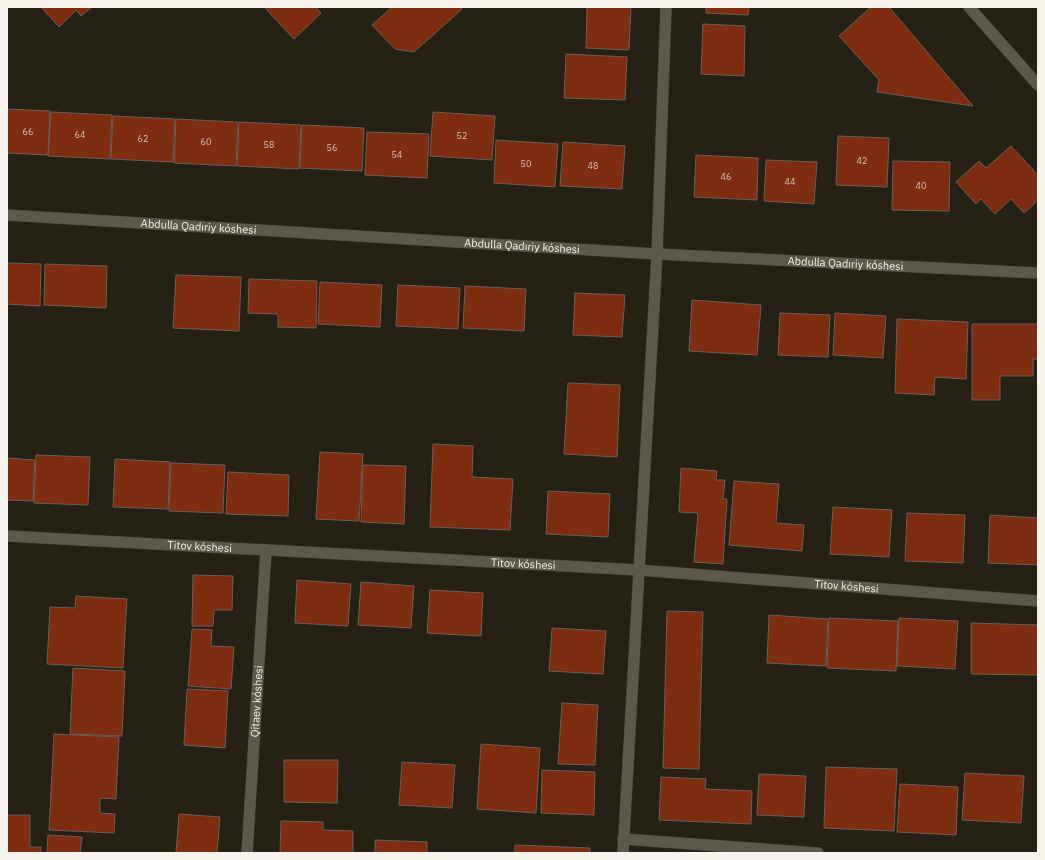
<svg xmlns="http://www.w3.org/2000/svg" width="1045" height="860" viewBox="0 0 1045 860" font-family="'IBM Plex Sans',sans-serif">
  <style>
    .building { fill: #7e2d10; stroke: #6e5d58 }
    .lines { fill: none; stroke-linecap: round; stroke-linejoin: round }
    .minor-casing { stroke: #413e35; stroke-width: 12 }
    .tertiary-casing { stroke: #413e35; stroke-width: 12 }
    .minor { stroke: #5c594a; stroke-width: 11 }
    .tertiary { stroke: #5c594a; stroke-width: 11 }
    .labels { text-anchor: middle; stroke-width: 3; stroke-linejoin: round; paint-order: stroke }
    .number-label { font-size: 9px; fill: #d8c2b5 }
    .street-label { font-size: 11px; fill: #f6f4ec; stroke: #0d0b06 }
  </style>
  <rect width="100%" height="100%" fill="#252215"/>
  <!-- building -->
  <path class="building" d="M 41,7 L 92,7 L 81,16 L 76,10 L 59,27 Z
    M 264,7 L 315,7 L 321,13 L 294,39 Z
    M 392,7 L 460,7 L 462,9 L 414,52 L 395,49 L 372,25 Z
    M 587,7 L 631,7 L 629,50 L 586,48 Z
    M 706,7 L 749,7 L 748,15 L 706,13 Z
    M 871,7 L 889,7 L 973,106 L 877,92 L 879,80 L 839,36 Z
    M 703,24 L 745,26 L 744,76 L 701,74 Z
    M 566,54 L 627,57 L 625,100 L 564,98 Z
    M 7,109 L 50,111 L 48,155 L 7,153 Z
    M 51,112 L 112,115 L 110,159 L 48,156 Z
    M 433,112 L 495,116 L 492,160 L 430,156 Z
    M 113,116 L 175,119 L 173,162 L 111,159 Z
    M 176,119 L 238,122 L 236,166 L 174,163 Z
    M 239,122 L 301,125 L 299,169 L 237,166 Z
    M 302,125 L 364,128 L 362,171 L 300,168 Z
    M 367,132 L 429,134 L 427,178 L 365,175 Z
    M 838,136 L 889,138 L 887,187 L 836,185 Z
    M 496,140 L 558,144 L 555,187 L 494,183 Z
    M 563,142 L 625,146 L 622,189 L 560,186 Z
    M 1011,146 L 1038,175 L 1038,202 L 1037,201 L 1024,213 L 1011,199 L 995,214 L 981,199 L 976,204 L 956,182 L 979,161 L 986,168 Z
    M 696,155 L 758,158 L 757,200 L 694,197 Z
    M 766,160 L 817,162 L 814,204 L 764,201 Z
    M 893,161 L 950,162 L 949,211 L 892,210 Z
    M 7,263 L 41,264 L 40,306 L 7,304 Z
    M 45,264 L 107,266 L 106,308 L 44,305 Z
    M 176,275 L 241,277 L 239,331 L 173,328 Z
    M 249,279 L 317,281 L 316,328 L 278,327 L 278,314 L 248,313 Z
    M 320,282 L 382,285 L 380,327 L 318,324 Z
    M 398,285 L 460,288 L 458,329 L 396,326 Z
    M 465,286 L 526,289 L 524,331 L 463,328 Z
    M 575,293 L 625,295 L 622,337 L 573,335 Z
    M 692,300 L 761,305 L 757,355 L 689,351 Z
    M 780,313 L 830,315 L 828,357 L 778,355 Z
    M 835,313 L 886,316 L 883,358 L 833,355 Z
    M 897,319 L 968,322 L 966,379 L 935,377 L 934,395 L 895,393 Z
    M 972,324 L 1038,324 L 1038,359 L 1033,359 L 1033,376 L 1000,376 L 1000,400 L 972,400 Z
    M 568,383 L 620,385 L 617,457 L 564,454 Z
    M 433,444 L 473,446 L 472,477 L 513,479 L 510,530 L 430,527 Z
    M 320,452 L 363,454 L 359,521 L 316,519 Z
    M 36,455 L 90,457 L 88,505 L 34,503 Z
    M 7,458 L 35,460 L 33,501 L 7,500 Z
    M 115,459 L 170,462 L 168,509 L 113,507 Z
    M 171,463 L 225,465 L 223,513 L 169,511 Z
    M 363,465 L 406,466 L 404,524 L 361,522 Z
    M 681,468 L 717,471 L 716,480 L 725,480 L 723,499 L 727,499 L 723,564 L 694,562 L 698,513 L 679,512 Z
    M 228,472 L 289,475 L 288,516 L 226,514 Z
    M 734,481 L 779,484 L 776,523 L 804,525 L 802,551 L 729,545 Z
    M 548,491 L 610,494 L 608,537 L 546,534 Z
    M 833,507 L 892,510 L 889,557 L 830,554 Z
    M 907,513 L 965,515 L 963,563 L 905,561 Z
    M 990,515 L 1038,518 L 1038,565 L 988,563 Z
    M 193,575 L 233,576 L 232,610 L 214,610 L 213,626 L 192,626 Z
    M 297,580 L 351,584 L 348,626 L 295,623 Z
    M 361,582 L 414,586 L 411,628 L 358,625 Z
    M 430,590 L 483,593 L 481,636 L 427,633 Z
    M 76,596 L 127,599 L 123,668 L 47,664 L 50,607 L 75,608 Z
    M 667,611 L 703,612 L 699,769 L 663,768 Z
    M 769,615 L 828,619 L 826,666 L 767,663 Z
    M 829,618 L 898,621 L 896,671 L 827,668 Z
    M 899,618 L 958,621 L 955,669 L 897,666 Z
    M 971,623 L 1038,625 L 1038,675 L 971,674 Z
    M 552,628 L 606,631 L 603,674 L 549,671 Z
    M 192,629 L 212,630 L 211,646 L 234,647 L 231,689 L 188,686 Z
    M 73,668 L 125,671 L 122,736 L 70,734 Z
    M 187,689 L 228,691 L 225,748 L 184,745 Z
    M 562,703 L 598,705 L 595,765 L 558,764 Z
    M 54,734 L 119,737 L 116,799 L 100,798 L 100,813 L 115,814 L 114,833 L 49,830 Z
    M 481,744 L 540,748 L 536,813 L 477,809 Z
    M 284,760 L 338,760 L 337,803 L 284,802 Z
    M 402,762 L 455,765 L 452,808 L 399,805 Z
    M 826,767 L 897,769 L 894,831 L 824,828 Z
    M 542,770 L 595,772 L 594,815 L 541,813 Z
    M 965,773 L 1024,776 L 1021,823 L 962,820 Z
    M 759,774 L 806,776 L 804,817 L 757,815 Z
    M 661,777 L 706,779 L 705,789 L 752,791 L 751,824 L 659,820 Z
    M 900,784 L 958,787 L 956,835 L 897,832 Z
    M 179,814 L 220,817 L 217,853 L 176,853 Z
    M 7,815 L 30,815 L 30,847 L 41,847 L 41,853 L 7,853 Z
    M 281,821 L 323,822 L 323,830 L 353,831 L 353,853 L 280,853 Z
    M 48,835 L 82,837 L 80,853 L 47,853 Z
    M 375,840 L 427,842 L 427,853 L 375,853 Z
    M 515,845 L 590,848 L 589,853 L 515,853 Z"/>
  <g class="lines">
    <!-- minor casing -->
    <g class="minor-casing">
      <g id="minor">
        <path id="s1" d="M 7,215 L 657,254 L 1038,273"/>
        <path id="s2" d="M 7,536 L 639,570 L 1038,601"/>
        <path d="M 623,839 L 818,853"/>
        <path id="s3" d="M 247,853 L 266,550"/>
        <path d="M 623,853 L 657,254 L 666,7"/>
      </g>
    </g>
    <!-- tertiary casing -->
    <g class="tertiary-casing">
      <path id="tertiary" d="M 969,7 L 1038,85"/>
    </g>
    <!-- minor -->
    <use href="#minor" class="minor"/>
    <!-- tertiary -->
    <use href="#tertiary" class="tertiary"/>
  </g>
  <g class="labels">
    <!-- number labels -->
    <g class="number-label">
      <text x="28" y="135">66</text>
      <text x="80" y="138">64</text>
      <text x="462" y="139">52</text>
      <text x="143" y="142">62</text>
      <text x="206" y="145">60</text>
      <text x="269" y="148">58</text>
      <text x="332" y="151">56</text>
      <text x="397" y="158">54</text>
      <text x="862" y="164">42</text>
      <text x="526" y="167">50</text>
      <text x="593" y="169">48</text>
      <text x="726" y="180">46</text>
      <text x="790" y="185">44</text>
      <text x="921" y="189">40</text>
    </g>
    <!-- street labels -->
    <g class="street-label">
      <text dy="4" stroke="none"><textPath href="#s1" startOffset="192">Abdulla Qadıriy kóshesi</textPath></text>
      <text dy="4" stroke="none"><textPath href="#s1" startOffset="516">Abdulla Qadıriy kóshesi</textPath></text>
      <text dy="4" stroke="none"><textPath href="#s1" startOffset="840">Abdulla Qadıriy kóshesi</textPath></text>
      <text dy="4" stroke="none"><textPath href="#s2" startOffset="193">Titov kóshesi</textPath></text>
      <text dy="4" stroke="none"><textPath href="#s2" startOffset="517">Titov kóshesi</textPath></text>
      <text dy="4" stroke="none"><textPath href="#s2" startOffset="841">Titov kóshesi</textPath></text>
      <text dy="4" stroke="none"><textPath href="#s3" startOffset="152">Qitaev kóshesi</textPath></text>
    </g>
  </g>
  <!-- border -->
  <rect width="1045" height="860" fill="none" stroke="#f6f4ec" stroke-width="16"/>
</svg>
